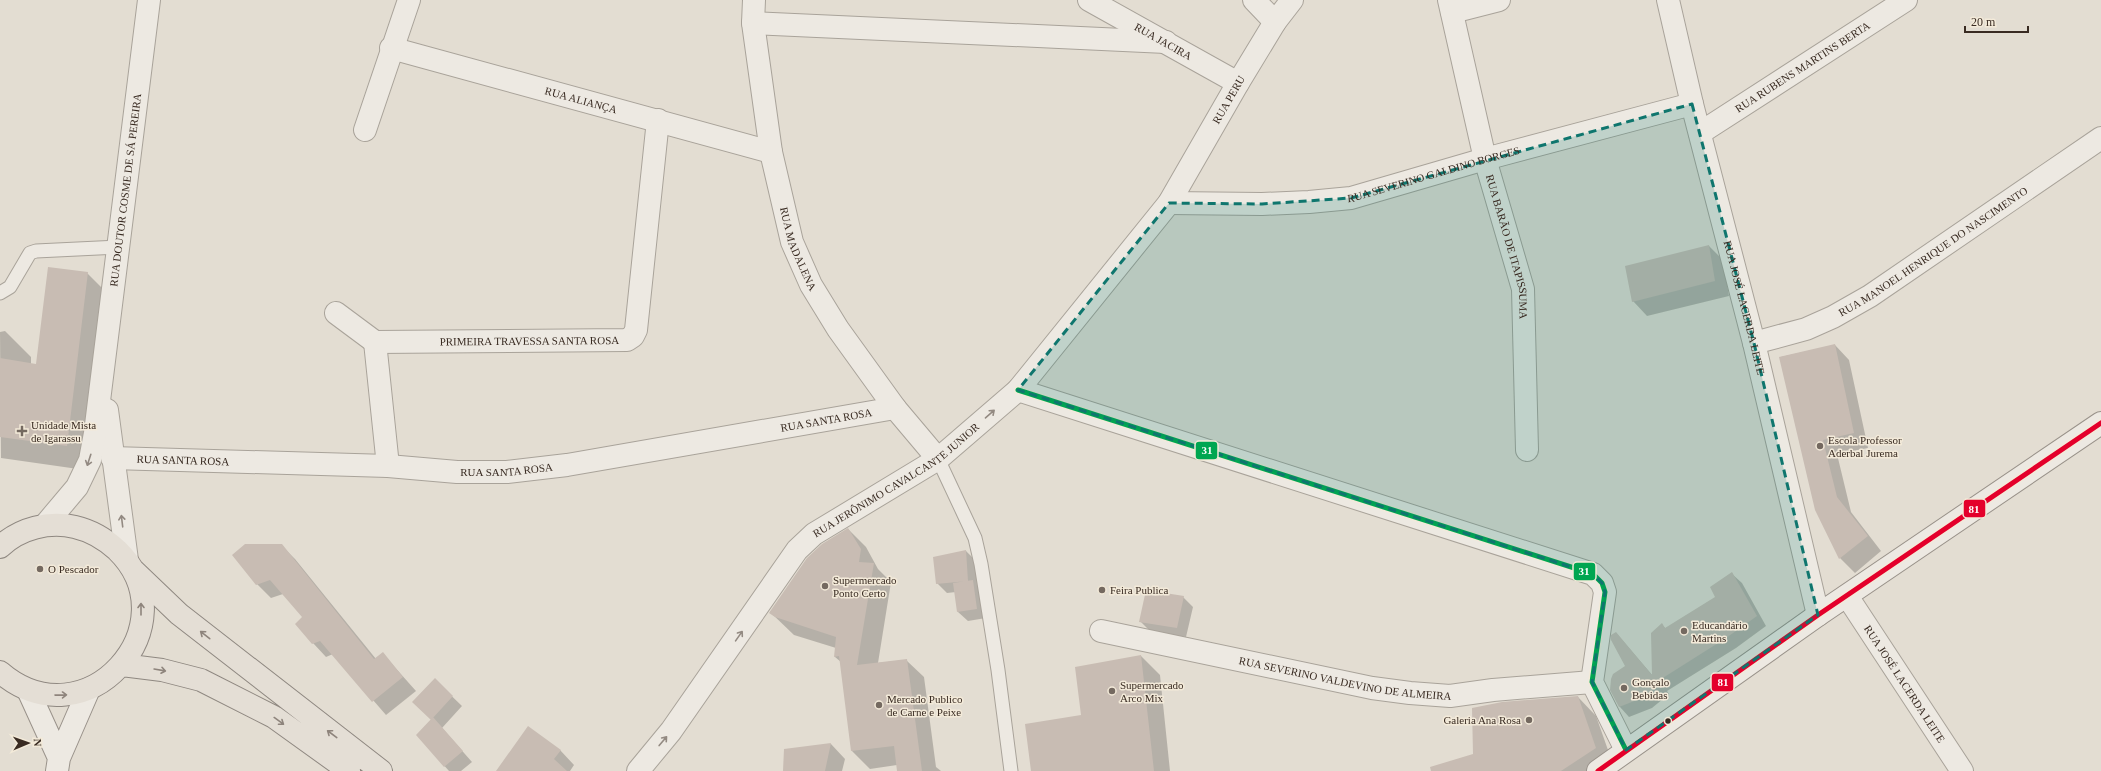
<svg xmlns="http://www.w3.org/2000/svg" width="2101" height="771" viewBox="0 0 2101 771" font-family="'Times New Roman',serif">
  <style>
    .shadow { fill: #0003 }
    .building { fill: #c8bcb3 }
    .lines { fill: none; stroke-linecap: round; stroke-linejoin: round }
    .service-casing { stroke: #a9a39a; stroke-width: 15 }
    .minor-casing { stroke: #a9a39a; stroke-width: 24 }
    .secondary-casing { stroke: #99928a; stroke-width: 24 }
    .primary-casing { stroke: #8f8881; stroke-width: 24 }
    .service { stroke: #ede9e2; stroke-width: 13 }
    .minor { stroke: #ede9e2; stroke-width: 22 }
    .secondary { stroke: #ede9e2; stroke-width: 22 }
    .primary { stroke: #e4ded5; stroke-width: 22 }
    .bus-1-casing { stroke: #f3ead9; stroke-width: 8 }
    .bus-2-casing { stroke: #f3ead9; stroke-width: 8 }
    .bus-1 { stroke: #00a651; stroke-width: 5 }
    .bus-2 { stroke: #e4002b; stroke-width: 5 }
    .oneway { stroke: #938a82 }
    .oneway2 { stroke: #8e847c }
    .marked { fill: #0f766e; fill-opacity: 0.2; stroke: #0f766e; stroke-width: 3; stroke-dasharray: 8 5; stroke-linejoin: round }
    .poi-dot { fill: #746960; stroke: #f3ead9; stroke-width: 1.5 }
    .bus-dot { fill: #392b22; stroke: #f3ead9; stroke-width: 1.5 }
    .labels { text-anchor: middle; stroke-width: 3; stroke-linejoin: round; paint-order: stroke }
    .street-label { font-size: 11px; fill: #392b22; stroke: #f3ead9 }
    .poi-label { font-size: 11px; fill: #392b22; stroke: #f3ead9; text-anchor: start }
    .line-badge { stroke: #f3ead9; stroke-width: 1.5 }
    .badge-label { font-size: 11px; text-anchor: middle; font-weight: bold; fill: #fff }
  </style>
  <rect width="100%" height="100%" fill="#e3ddd2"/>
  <!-- shadow -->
  <path class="shadow" d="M 1709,246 L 1723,260 L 1729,296 L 1647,316 L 1633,301 Z
    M 87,273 L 113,299 L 92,471 L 1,458 L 0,332 L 5,331 L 31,357 L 31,364 L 37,365 Z
    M 1835,345 L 1849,360 L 1868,448 L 1837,454 L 1851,512 L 1881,551 L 1855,573 L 1840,558 L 1816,509 L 1781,357 Z
    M 848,529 L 866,547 L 878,569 L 891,582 L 878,663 L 906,660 L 924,677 L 936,767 L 941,771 L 898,771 L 897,765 L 870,769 L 852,751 L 841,662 L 835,657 L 836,648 L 794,635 L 770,612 Z
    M 281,545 L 295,559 L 376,659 L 383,654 L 416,691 L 386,715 L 333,654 L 326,657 L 313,643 L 304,617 L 283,594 L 271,598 L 257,584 Z
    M 966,551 L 976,561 L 977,586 L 982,591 L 986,618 L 968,621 L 958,612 L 956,592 L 947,593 L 937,583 Z
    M 1732,574 L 1742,583 L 1766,626 L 1736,648 L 1667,691 L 1669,694 L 1652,708 L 1629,717 L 1620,707 L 1611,690 L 1627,666 L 1616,633 L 1653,676 L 1662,625 L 1666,629 L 1716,598 Z
    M 1183,597 L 1193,607 L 1186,637 L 1150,631 L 1141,622 Z
    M 1141,656 L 1160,675 L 1170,771 L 1033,771 L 1082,716 Z
    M 435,680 L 462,706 L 442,728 L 472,762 L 461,771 L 449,771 L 417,735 L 432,720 Z
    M 1578,697 L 1596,716 L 1614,767 L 1608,771 L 1452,771 L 1474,755 Z
    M 831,744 L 845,759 L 842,771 L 784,771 L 785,750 Z
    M 560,750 L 574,765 L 570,771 L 497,771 Z"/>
  <!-- building -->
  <path class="building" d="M 1709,245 L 1715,281 L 1632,302 L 1625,266 Z
    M 48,267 L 88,272 L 67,446 L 0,437 L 0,358 L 36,364 Z
    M 1835,344 L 1854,433 L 1823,440 L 1837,497 L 1868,536 L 1839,559 L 1815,510 L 1779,357 Z
    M 848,528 L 861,549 L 859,562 L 874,563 L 857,665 L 907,659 L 922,771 L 897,771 L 894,746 L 851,751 L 839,656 L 834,657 L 836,637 L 775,617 L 769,613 L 807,558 L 822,544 Z
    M 245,544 L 282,544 L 374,659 L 383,652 L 403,677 L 372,702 L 320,641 L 312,644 L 295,624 L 302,617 L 270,580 L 256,585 L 232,555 Z
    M 966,550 L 968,581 L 936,584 L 933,557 Z
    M 1732,572 L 1757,616 L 1726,638 L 1658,681 L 1660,684 L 1642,698 L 1619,707 L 1610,690 L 1611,679 L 1613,674 L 1625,666 L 1611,640 L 1611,635 L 1616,632 L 1652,675 L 1651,633 L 1662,623 L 1665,628 L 1715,597 L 1710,587 Z
    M 973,580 L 977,609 L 957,612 L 953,583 Z
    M 1146,590 L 1184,596 L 1177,628 L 1139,622 Z
    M 1141,655 L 1154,771 L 1031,771 L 1025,724 L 1081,715 L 1075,667 Z
    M 435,678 L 453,696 L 431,720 L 412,702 Z
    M 1578,696 L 1596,748 L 1561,771 L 1431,771 L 1430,767 L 1473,754 L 1472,708 L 1502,702 Z
    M 433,717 L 463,751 L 444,767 L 416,735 Z
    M 528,726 L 561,750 L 554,759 L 567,771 L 496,771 Z
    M 831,743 L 825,771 L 783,771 L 784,749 Z"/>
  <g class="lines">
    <!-- service casing -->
    <g class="service-casing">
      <path id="service" d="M 0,293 L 10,287 L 30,253 L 36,251 L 119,247
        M 938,459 L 975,538 L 981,564 L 998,670 L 1011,771"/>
    </g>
    <!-- minor casing -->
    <g class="minor-casing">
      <g id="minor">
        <path id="s1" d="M 754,0 L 753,23 L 771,152 L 792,242 L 811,285 L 838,329 L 895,408 L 938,459"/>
        <path id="s2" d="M 1089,0 L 1238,83"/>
        <path d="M 1254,0 L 1275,22"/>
        <path id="s3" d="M 1449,0 L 1485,159 L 1523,289 L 1527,450"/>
        <path id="s4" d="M 1668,0 L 1692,104 L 1754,343 L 1818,615"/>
        <path d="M 1452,12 L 1499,0"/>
        <path d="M 753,23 L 1166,42"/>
        <path id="s5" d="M 391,48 L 771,152"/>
        <path d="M 365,130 L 409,0"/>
        <path id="s6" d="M 1700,133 L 1906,0"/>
        <path id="s7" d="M 1169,203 L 1262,204 L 1309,202 L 1351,198 L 1485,159 L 1692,104"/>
        <path id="s8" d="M 336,313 L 375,342 L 627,340 L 633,336 L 636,330 L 658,120"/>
        <path d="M 375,342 L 388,466"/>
        <path id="s9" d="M 1754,343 L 1806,329 L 1833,317 L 1870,296 L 2101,138"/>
        <path d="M 1018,390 L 1593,574 L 1602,583 L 1605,592 L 1592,682 L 1626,750"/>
        <path d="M 107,410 L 127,560"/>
        <path id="s10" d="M 112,458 L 388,466 L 457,472 L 507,472 L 567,465 L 895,408"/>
        <path id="s11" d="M 45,525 L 77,487 L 90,460 L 95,433 L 149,0"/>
        <path id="s12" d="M 1847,596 L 1962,771"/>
        <path id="s13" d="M 1101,631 L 1372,688 L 1410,693 L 1450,696 L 1493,690 L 1592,682"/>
        <path id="s14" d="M 638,771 L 671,731 L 797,550 L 814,534 L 938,459 L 1018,390 L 1169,203 L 1238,83 L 1275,22 L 1292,0"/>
      </g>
    </g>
    <!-- secondary casing -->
    <g class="secondary-casing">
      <path id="secondary" d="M 28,690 L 59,758
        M 57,771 L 59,758 L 89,689
        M 1598,771 L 1818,615 L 2101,423"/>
    </g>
    <!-- primary casing -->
    <g class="primary-casing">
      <path id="primary" d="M 0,547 C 20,528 49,521 75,527 C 92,531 104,538 117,550 C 193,624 86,746 0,672
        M 133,570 L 179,614 L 381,771
        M 122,665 L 162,670 L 201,680 L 274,717 L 349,771"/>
    </g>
    <!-- service -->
    <use href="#service" class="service"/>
    <!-- minor -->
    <use href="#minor" class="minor"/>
    <!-- secondary -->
    <use href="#secondary" class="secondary"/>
    <!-- primary -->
    <use href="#primary" class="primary"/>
    <!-- bus-1 casing -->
    <g class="bus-1-casing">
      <path id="bus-1" d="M 1018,390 L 1593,574 L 1602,583 L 1605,592 L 1592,682 L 1626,750"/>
    </g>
    <!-- bus-2 casing -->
    <g class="bus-2-casing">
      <path id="bus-2" d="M 1598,771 L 1818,615 L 2101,423"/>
    </g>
    <!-- bus-1 -->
    <use href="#bus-1" class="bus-1"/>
    <!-- bus-2 -->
    <use href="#bus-2" class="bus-2"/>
  </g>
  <!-- one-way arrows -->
  <defs><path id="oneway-shaft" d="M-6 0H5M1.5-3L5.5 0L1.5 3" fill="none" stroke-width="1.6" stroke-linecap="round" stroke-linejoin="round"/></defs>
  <g class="oneway">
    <use href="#oneway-shaft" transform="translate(990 414) rotate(-41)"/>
    <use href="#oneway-shaft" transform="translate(89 460) rotate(108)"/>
    <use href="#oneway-shaft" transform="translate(122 521) rotate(-97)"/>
    <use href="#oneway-shaft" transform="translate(739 636) rotate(-55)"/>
    <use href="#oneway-shaft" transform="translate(663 741) rotate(-50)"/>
  </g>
  <g class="oneway2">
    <use href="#oneway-shaft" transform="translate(141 609) rotate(-90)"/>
    <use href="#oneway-shaft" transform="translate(205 635) rotate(-142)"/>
    <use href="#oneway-shaft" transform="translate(160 670) rotate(10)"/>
    <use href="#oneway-shaft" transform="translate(61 695) rotate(-1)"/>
    <use href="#oneway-shaft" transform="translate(279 721) rotate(36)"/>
    <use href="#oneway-shaft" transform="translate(332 734) rotate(-143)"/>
  </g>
  <!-- marked area -->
  <path class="marked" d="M 1692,104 L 1754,343 L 1818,615 L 1626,750 L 1592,682 L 1605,592 L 1602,583 L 1593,574 L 1018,390 L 1169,203 L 1262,204 L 1351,198 Z"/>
  <!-- markers -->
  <g class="poi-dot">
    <path d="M20 425h4v4h4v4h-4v4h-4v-4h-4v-4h4z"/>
    <circle cx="1820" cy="446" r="4"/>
    <circle cx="40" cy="569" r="4"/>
    <circle cx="825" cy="586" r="4"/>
    <circle cx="1102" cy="590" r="4"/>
    <circle cx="1684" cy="631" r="4"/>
    <circle cx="1624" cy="688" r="4"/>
    <circle cx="1112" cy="691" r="4"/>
    <circle cx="879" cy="705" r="4"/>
    <circle cx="1529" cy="720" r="4"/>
  </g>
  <circle class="bus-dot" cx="1668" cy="721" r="3.5"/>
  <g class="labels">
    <!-- street labels -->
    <g class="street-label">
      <text dy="4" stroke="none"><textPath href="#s2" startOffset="85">RUA JACIRA</textPath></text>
      <text dy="4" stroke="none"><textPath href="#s6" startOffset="122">RUA RUBENS MARTINS BERTA</textPath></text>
      <text dy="4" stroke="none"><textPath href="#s5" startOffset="197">RUA ALIANÇA</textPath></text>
      <text dy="4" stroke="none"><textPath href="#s14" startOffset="906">RUA PERU</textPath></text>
      <text dy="4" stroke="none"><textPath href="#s7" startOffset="268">RUA SEVERINO GALDINO BORGES</textPath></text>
      <text dy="4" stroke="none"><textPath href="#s11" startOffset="352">RUA DOUTOR COSME DE SÁ PEREIRA</textPath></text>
      <text dy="4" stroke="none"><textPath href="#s3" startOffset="254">RUA BARÃO DE ITAPISSUMA</textPath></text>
      <text dy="4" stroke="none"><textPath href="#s1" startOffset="254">RUA MADALENA</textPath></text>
      <text dy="4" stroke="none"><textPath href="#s9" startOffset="203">RUA MANOEL HENRIQUE DO NASCIMENTO</textPath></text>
      <text dy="4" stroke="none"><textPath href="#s4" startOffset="317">RUA JOSÉ LACERDA LEITE</textPath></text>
      <text dy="4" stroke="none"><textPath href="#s8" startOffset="203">PRIMEIRA TRAVESSA SANTA ROSA</textPath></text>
      <text dy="4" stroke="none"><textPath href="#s10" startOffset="719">RUA SANTA ROSA</textPath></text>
      <text dy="4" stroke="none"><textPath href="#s10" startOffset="71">RUA SANTA ROSA</textPath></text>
      <text dy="4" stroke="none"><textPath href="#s10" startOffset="395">RUA SANTA ROSA</textPath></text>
      <text dy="4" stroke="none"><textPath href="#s14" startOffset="394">RUA JERÔNIMO CAVALCANTE JUNIOR</textPath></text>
      <text dy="4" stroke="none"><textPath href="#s13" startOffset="249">RUA SEVERINO VALDEVINO DE ALMEIRA</textPath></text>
      <text dy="4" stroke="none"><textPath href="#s12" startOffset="105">RUA JOSÉ LACERDA LEITE</textPath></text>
    </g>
    <!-- poi labels -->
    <g class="poi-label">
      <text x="31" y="429">Unidade Mista<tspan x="31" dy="13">de Igarassu</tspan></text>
      <text x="1828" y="444">Escola Professor<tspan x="1828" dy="13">Aderbal Jurema</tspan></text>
      <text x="48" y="573">O Pescador</text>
      <text x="833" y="584">Supermercado<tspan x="833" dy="13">Ponto Certo</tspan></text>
      <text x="1110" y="594">Feira Publica</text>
      <text x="1692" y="629">Educandário<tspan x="1692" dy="13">Martins</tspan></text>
      <text x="1632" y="686">Gonçalo<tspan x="1632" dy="13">Bebidas</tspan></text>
      <text x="1120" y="689">Supermercado<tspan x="1120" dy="13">Arco Mix</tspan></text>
      <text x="887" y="703">Mercado Publico<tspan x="887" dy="13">de Carne e Peixe</tspan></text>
      <text x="1521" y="724" text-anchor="end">Galeria Ana Rosa</text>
    </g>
  </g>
  <g class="line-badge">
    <rect x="1195" y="441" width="23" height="19" rx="4" fill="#00a651"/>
    <rect x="1963" y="499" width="23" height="19" rx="4" fill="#e4002b"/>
    <rect x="1573" y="562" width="23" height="19" rx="4" fill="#00a651"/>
    <rect x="1711" y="673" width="23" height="19" rx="4" fill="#e4002b"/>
  </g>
  <g class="badge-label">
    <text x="1207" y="454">31</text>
    <text x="1974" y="513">81</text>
    <text x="1584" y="575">31</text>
    <text x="1723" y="686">81</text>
  </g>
  <!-- north arrow -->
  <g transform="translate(28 743) rotate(88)" stroke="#f3ead9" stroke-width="3" paint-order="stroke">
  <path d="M0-3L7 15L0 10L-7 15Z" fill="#392b22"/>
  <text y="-6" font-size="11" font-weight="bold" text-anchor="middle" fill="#392b22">N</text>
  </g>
  <!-- scale -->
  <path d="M1965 26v6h63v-6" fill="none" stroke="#392b22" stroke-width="2"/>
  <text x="1971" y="26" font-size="12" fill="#392b22" stroke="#f3ead9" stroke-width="3" paint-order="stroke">20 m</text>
</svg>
